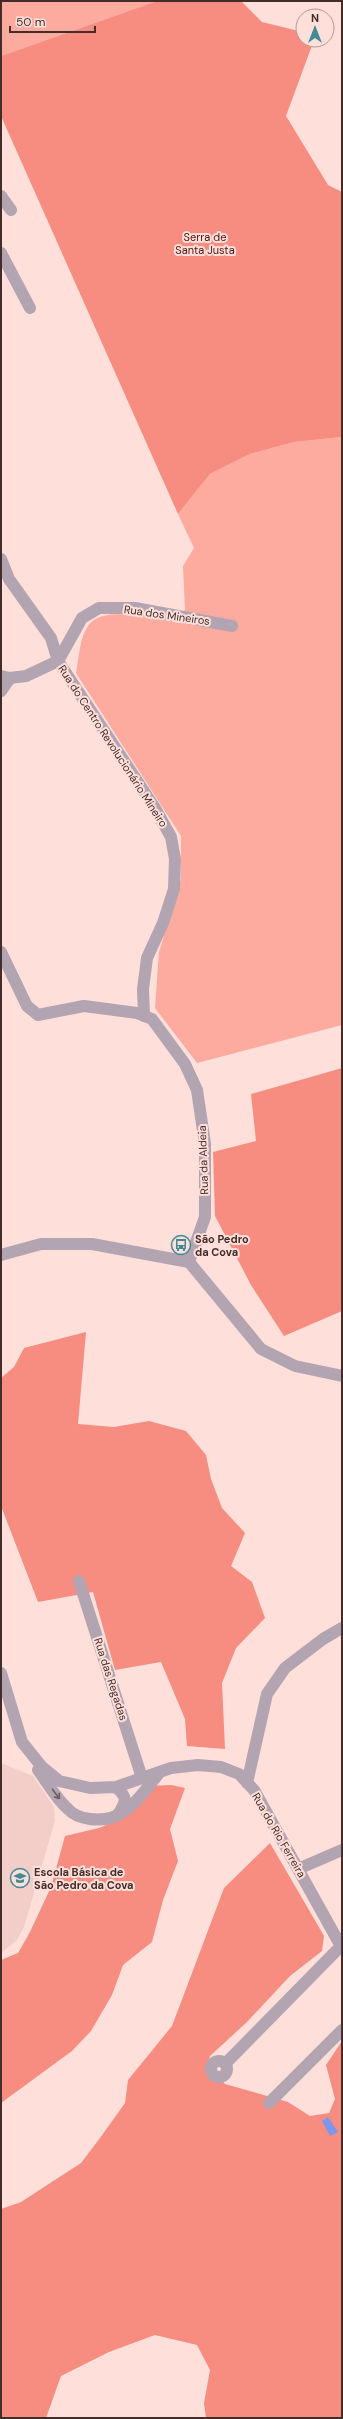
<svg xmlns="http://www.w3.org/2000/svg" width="343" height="2419" viewBox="0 0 343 2419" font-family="'DM Sans',sans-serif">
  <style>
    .built { fill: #f3cec8 }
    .green { fill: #fdaa9f }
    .forest { fill: #f68d80 }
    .water { fill: #7a97ec }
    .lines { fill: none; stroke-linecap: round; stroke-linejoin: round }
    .minor { stroke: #b3a4b2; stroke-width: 12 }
    .oneway { stroke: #6f5d60 }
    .labels { text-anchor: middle; stroke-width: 4; stroke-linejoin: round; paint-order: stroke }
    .park-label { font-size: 11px; fill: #52120d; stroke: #ffdfda }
    .street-label { font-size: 11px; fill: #422d2a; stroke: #ffdfda }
    .poi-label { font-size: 11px; font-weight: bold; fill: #422d2a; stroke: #ffdfda; text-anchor: start }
  </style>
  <rect width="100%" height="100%" fill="#ffdfda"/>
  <!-- built -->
  <path class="built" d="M 1,1763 L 33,1776 L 54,1807 L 55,1821 L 24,1927 L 17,1940 L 1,1953 Z"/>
  <!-- green -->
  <path class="green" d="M 1,1 L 157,1 L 1,56 Z
    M 342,437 L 342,1025 L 197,1063 L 155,1008 L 159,952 L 181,879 L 181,836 L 76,673 C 79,659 79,639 88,626 C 102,604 159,618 179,623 L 185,609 L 183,566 L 194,548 L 178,514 L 210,474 L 250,454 L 294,442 Z"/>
  <!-- forest -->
  <path class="forest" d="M 157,1 L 241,1 L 262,22 L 303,32 L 303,40 L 314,40 L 286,116 L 328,185 L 342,192 L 342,437 L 294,442 L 250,454 L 210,474 L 178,514 L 1,116 L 1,56 Z
    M 342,1068 L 342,1311 L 284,1336 L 251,1285 L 215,1216 L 213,1152 L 256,1141 L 251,1094 Z
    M 86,1332 L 78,1424 L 114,1427 L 149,1421 L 186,1431 L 206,1455 L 211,1479 L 222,1508 L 245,1533 L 231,1566 L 252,1582 L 265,1618 L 236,1648 L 222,1683 L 225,1749 L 187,1746 L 185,1719 L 161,1662 L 115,1670 L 93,1592 L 38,1602 L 1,1506 L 1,1378 L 14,1367 L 24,1348 Z
    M 171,1785 L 185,1788 L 170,1829 L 178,1861 L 163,1900 L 152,1942 L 123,1965 L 112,1995 L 91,2031 L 72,2051 L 1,2103 L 1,1960 L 18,1953 L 30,1932 L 51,1887 L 65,1836 L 99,1828 L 120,1819 L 149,1786 Z
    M 270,1843 L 324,1936 L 322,1951 L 290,1976 L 247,2022 L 210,2056 L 208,2065 L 225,2084 L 288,2102 L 310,2116 L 329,2113 L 335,2099 L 326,2065 L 342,2041 L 342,2418 L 206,2418 L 204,2403 L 210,2370 L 197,2345 L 155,2335 L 109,2352 L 61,2376 L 46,2418 L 1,2418 L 1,2209 L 21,2202 L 81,2163 L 100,2138 L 125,2103 L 128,2080 L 172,2026 L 224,1888 Z"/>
  <!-- water -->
  <path class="water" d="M 328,2117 L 338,2132 L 330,2136 L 322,2121 Z"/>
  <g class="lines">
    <!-- minor -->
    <path class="minor" d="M 1,196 L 11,210
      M 1,253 L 30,308
      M 1,559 L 9,579 L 51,638 L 58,661 L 155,808 L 171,837 L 175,859 L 174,889 L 163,923 L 147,958 L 143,989 L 144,1016
      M 1,676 L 10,678 L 26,676 L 58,661 L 82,618 L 99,608 L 135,608 L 232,626
      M 1,691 L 10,678
      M 1,952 L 27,1006 L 38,1015 L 84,1006 L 137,1013 L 152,1019 L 185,1064 L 197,1090 L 205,1144 L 205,1217 L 189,1262
      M 1,1255 L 41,1244 L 92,1244 L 189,1262
      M 189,1262 L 261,1349 L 295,1366 L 342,1376
      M 79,1581 L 142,1778
      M 1,1673 L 22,1742 L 42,1767 L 59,1781 L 90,1788 L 116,1787 L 171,1768 L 198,1765 L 221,1767 L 239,1774 L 254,1790 L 342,1948
      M 38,1770 C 47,1782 56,1799 68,1809 C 73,1815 83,1818 90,1819 C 125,1824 140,1796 160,1772
      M 247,1783 L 267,1694 L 285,1668 L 323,1639 L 342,1628
      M 116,1787 C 127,1797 127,1800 119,1813
      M 298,1869 L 342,1850
      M211 2069a8 8 0 1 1 16 0a8 8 0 1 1-16 0Z
      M 225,2064 L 341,1946
      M 269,2103 L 342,2030"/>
  </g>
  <!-- one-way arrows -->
  <defs><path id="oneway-shaft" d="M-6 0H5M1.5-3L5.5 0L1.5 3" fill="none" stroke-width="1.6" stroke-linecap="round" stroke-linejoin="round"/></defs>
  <use class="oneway" href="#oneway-shaft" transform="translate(56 1794) rotate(53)"/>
  <!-- icons -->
  <defs>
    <g id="bus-ring" transform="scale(1)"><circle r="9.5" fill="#ffdfda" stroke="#448a94" stroke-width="1.5"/><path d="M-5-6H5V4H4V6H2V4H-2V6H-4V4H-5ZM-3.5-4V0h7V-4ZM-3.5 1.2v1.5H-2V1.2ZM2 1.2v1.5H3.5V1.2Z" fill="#448a94"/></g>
    <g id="school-ring" transform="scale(1)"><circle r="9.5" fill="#ffdfda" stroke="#448a94" stroke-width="1.5"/><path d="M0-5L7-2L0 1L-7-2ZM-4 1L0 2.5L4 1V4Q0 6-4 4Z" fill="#448a94"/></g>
  </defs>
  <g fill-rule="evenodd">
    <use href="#bus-ring" x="181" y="1245"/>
    <use href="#school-ring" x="20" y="1878"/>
  </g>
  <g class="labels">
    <!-- park labels -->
    <g class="park-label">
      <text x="205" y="241">Serra de<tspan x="205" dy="13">Santa Justa</tspan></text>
    </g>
    <!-- street labels -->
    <g class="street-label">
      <text transform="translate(167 615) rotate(8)" y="4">Rua dos Mineiros</text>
      <text transform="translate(113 746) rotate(57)" y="4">Rua do Centro Revolucionário Mineiro</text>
      <text transform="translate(203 1160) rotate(-92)" y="4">Rua da Aldeia</text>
      <text transform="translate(111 1679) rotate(72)" y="4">Rua das Regadas</text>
      <text transform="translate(279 1835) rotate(60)" y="4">Rua do Rio Ferreira</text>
    </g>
    <!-- poi labels -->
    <g class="poi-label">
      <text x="195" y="1243">São Pedro<tspan x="195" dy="13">da Cova</tspan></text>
      <text x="34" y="1876">Escola Básica de<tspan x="34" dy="13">São Pedro da Cova</tspan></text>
    </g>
  </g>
  <!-- border -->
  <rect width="343" height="2419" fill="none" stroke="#422d2a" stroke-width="4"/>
  <!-- north arrow -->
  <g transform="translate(315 28)"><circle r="19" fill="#ffdfda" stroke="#b39894"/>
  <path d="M0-3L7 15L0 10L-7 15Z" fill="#448a94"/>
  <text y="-6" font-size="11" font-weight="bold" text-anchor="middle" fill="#422d2a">N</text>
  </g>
  <!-- scale -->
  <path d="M10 26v6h85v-6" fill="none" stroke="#422d2a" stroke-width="2"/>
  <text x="16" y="26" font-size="12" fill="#422d2a" stroke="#ffdfda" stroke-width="3" paint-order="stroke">50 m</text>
</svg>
